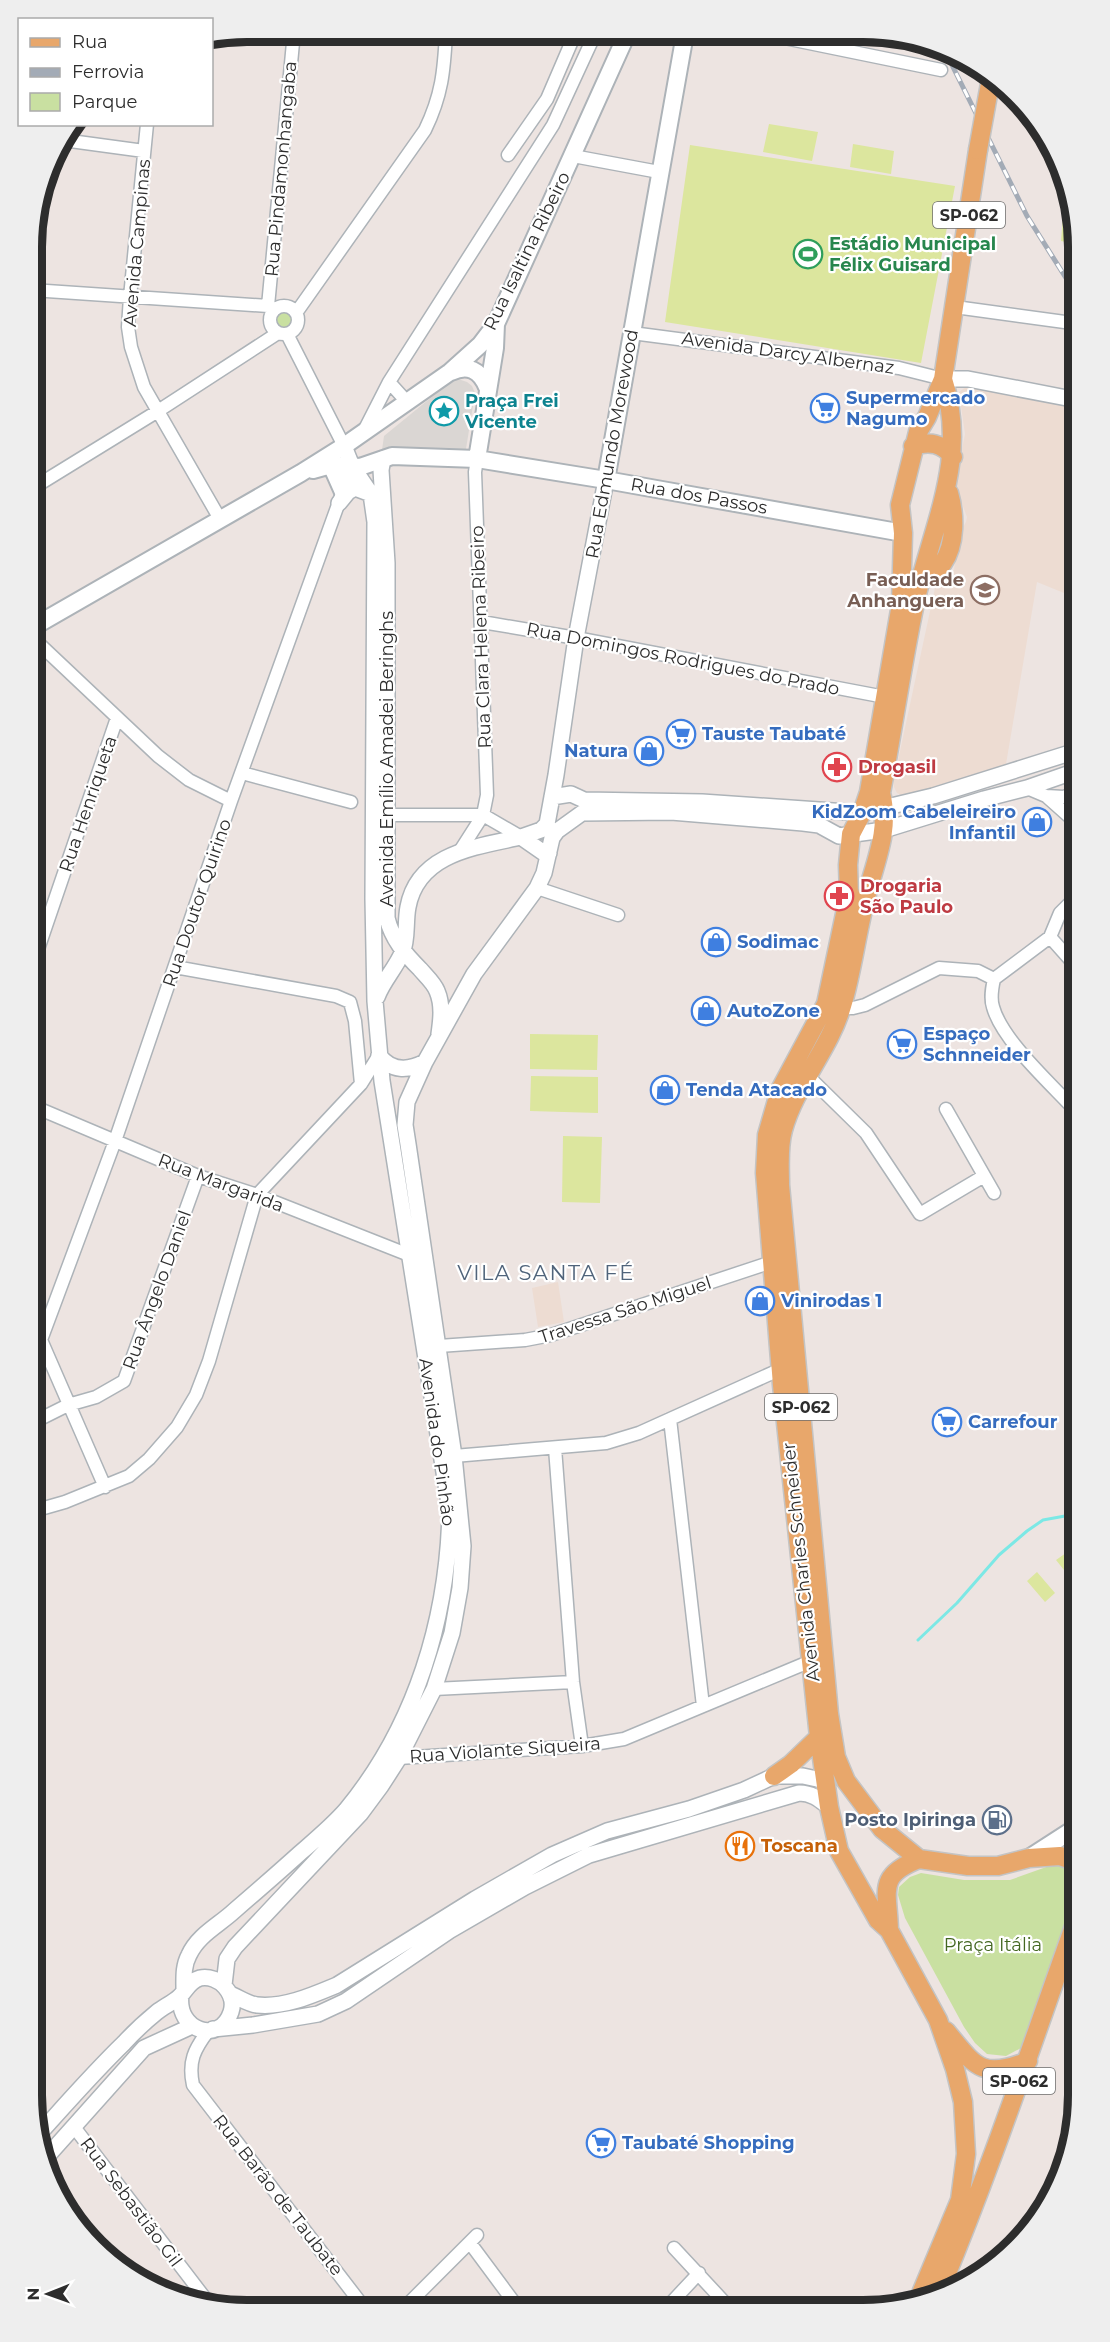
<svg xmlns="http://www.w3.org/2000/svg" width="1110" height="2342" viewBox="0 0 1110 2342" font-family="Montserrat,sans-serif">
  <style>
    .education { fill: #eddcd2 }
    .green { fill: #c9e0a1 }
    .pitch { fill: #dce69e }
    .plaza { fill: #dad6d3 }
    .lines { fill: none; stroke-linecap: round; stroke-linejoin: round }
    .stream { stroke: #7ce8e5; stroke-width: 3 }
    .minor-casing { stroke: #adb3b8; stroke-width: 15 }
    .tertiary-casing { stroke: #adb3b8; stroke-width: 18 }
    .secondary-casing { stroke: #adb3b8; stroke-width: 20 }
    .primary-casing { stroke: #c4c4c4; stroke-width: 21 }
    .minor { stroke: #fff; stroke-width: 12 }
    .tertiary { stroke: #fff; stroke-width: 15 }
    .secondary { stroke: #fff; stroke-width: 16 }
    .primary { stroke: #e8a76b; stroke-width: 18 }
    .rail-casing { stroke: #a3abb6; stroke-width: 5 }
    .rail { stroke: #fff; stroke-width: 3; stroke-dasharray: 9; stroke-linecap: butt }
    .primary-bridge-casing { stroke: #c4c4c4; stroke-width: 21; stroke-linecap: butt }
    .primary-bridge { stroke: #e8a76b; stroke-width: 18 }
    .labels { text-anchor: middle; stroke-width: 4.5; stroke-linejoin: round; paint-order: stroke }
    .shield { fill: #fff; stroke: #6c6c6c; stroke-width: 1.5 }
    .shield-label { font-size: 16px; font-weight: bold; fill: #2d2d2d }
    .street-label { font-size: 18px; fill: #2d2d2d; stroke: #fff }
    .leisure-label { font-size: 18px; font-weight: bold; fill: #27864d; stroke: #fff; text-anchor: start }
    .shop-label { font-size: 18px; font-weight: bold; fill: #366cbe; stroke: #fff; text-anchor: start }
    .culture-label { font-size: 18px; font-weight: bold; fill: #0d838f; stroke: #fff; text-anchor: start }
    .education-label { font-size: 18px; font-weight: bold; fill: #785e54; stroke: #fff; text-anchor: end }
    .health-label { font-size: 18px; font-weight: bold; fill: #be3a42; stroke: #fff; text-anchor: start }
    .service-label { font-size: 18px; font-weight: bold; fill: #4e5e75; stroke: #fff; text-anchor: end }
    .food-label { font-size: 18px; font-weight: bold; fill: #c56008; stroke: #fff; text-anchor: start }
    .park-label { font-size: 18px; fill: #436720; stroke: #fff }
    .quarter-label { font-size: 21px; letter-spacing: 1.5px; fill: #50647b; stroke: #fff }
    .rim { fill: none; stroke: #2d2d2d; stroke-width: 8 }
  </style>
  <rect width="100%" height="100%" fill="#ede4e1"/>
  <!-- education -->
  <path class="education" d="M 972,386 L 1072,404 L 1073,593 L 1064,593 L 1037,582 L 1006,764 L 918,796 L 905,797 L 897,793 L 894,787 L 894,779 L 935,588 L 954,570 L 958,536 L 966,522 L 967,517 L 955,485 L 965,434 L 959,392 L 966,387 Z
    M 558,1282 L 564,1322 L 538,1327 L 532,1288 Z"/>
  <!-- green -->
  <path class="green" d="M274 320a10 10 0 1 1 20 0a10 10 0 1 1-20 0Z
    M 1052,1865 L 1065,1866 L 1077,1874 L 1077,1906 L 1034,2023 L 1021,2048 L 1006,2056 L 987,2054 L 975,2043 L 964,2027 L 905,1918 L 898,1895 L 899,1887 L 910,1877 L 921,1873 L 964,1880 L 1010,1880 Z"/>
  <!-- pitch -->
  <path class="pitch" d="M 769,124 L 818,132 L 812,161 L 763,152 Z
    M 853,144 L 894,151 L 891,174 L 850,167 Z
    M 690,145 L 955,186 L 921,363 L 665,322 Z
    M 1066,180 L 1071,191 L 1071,243 L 1061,241 Z
    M 530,1034 L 598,1035 L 597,1070 L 530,1069 Z
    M 531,1076 L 598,1077 L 598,1113 L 530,1111 Z
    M 563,1136 L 602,1137 L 600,1203 L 562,1202 Z
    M 1076,1546 L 1076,1561 L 1064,1570 L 1056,1560 Z
    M 1037,1572 L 1055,1593 L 1045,1602 L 1027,1581 Z"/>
  <!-- plaza -->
  <path class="plaza" d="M 455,378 L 467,382 L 472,386 L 475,393 L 465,455 L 382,450 L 384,436 Z"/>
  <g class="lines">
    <!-- stream -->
    <path class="stream" d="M 918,1640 L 957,1603 L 999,1555 L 1027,1531 L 1043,1520 L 1076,1514"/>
    <!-- minor casing -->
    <g class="minor-casing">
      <path id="minor" d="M 770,35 L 941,70
        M 147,124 L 130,297 L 128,327 L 131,347 L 144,387 L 220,519
        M 63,140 L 144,151
        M 508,155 L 547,99 L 575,34
        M 573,156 L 659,172
        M 32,290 L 268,306 L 274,309
        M270 320a14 14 0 1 1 28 0a14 14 0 1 1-28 0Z
        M 268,306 L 294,32
        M 955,307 L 1072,323
        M 296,313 L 425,130 C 442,95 444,71 446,33
        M 632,333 L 899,368 L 943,379
        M 287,334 L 344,446
        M 389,382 L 408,403
        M 365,429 L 389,382 L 553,125 L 595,34
        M 33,488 L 158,411 L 278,333
        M 482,622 L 576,638 L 885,697
        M 33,638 L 158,756 L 189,780 L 231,801
        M 242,773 L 351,802
        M 1027,788 L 1046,796 L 1073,820
        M 1046,796 L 1064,797 L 1073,793
        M 386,815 L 483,815 L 521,837
        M 460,851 L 483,815 L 487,795 L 475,472 L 477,459
        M 537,888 L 618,915
        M 1050,937 L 1074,964
        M 35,958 L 117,718
        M 175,967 L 336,996 L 350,1002 L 355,1021 L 361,1084
        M 994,979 C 992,988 990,998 993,1007 C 1002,1040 1050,1083 1074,1109
        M 994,979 L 1050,937 L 1060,913 L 1074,899
        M 841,1008 L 853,1008 L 865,1005 L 939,968 L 978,971 L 994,979
        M 808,1076 L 866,1133 L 920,1214 L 984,1176
        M 35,1107 L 198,1176 L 257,1195 L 409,1255
        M 946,1109 L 994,1193
        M 36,1339 L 41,1340 L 105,1487
        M 41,1340 L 115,1141 L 231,801 L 352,466
        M 439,1346 L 525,1340 L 551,1335 L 772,1262
        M 670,1419 L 703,1706
        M 36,1421 L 68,1405 L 96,1397 L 124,1381 L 198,1176
        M 555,1448 L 573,1682 L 582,1746
        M 454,1456 L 606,1443 L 639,1433 L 781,1369
        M 37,1510 L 65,1502 L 129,1476 L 149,1459 L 177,1427 L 196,1395 L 209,1361 L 257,1195 L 361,1084 L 379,1055
        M 434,1689 L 573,1682
        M 399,1758 L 582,1746 L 624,1739 L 811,1661
        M 209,2030 C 194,2049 188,2062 193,2085 L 363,2306
        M 74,2127 L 211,2306
        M 470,2243 L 516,2305
        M 674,2248 L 726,2304
        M 670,2304 L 699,2273
        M 407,2305 L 477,2235"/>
    </g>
    <!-- tertiary casing -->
    <g class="tertiary-casing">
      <path id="tertiary" d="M 943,379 L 968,379 L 1072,399
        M 383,459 L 381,470 L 387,563 L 387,918 C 392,939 405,954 420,969 C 426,976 434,983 437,991 C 443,1005 441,1020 439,1034
        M 339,503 L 348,492 L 355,488 L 371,494
        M 552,797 L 571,794 L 584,800 L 702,802 L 862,813 L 933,796 L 1073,752
        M 521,837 L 541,830 L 547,824 L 556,775 L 576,638 L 606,480
        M 377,997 C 383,981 395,969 402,953 C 408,940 405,922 408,907 C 418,853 476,847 521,837 L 544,853 L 549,853
        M 379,1055 C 391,1072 408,1071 425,1062
        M 224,1985 L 227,1959 L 235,1947 L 361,1813 L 381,1786 L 399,1758 L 434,1689 L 452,1633 L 460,1588 L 463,1546 L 454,1456 L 408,1144 L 405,1125 L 407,1102 L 425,1062 L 474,974 L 537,888 L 544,873 L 552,838 L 557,831 L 582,813 L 671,812 L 803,823 L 819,825 L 839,836 L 884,830 L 984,799 L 1027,788 L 1073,772
        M 184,1990 C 184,1978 183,1966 189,1955 C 198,1935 219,1925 234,1911 C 256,1892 278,1873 299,1854 C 315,1840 332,1826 346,1810 C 416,1725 448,1618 450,1510 L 382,1081 L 375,1001 L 373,899 L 375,522 L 371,494 L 352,466 L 344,446
        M 230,1994 C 238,1997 248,2004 257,2005 C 284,2008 313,1995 337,1985 L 475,1899 L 552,1855 L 607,1831 L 689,1809 L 744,1790 L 774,1776 L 803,1776 L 826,1781
        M 213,2029 L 253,2025 L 318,2014 L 346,2001 L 449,1931 L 525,1887 L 589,1855 L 799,1793 C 812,1793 819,1799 829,1807
        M 39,2134 C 67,2103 94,2072 124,2043 C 134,2032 146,2021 157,2012 C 165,2006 174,2002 180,1996 C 187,1990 189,1981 200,1978 C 209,1976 219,1980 225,1987 C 231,1994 234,2003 231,2012 C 220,2045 176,2031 181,1995
        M 43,2161 L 144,2048 L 192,2026"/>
    </g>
    <!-- secondary casing -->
    <g class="secondary-casing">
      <path id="secondary" d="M 451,372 C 468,364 480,370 487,387
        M 477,459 L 495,348 L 496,324
        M 331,465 L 343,492
        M 313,470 L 331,465 L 360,467 L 392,456 L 477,459 L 606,480 L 903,533
        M 606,480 L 685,34
        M 33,627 L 301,473 L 344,446 L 450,372 L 480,345 L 496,324 L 627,34
        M 1029,1858 L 1077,1827"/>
    </g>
    <!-- primary casing -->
    <g class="primary-casing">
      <path id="primary" d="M 943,379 C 969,459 932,525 915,603 C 902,665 893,729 881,793 C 890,826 877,858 868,890 C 857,929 853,969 842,1006 C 829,1050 795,1086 783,1130 C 778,1148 780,1167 780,1185 L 829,1714 L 836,1757 L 846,1781 L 882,1829 L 919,1859 L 968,1866 L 998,1866 L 1029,1858 L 1060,1856 L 1077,1862
        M 913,446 C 930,441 942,443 953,457
        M 920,580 C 928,575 938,571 943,563 C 956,544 955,514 949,493
        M 774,1776 L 791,1764 L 819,1737
        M 889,1930 C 888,1891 876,1876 919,1859
        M 946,2031 C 975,2066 981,2080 1028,2061
        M 938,2295 C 990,2171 1032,2044 1077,1918
        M 917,2303 L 960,2200 L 966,2154 L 963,2102 L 955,2069 L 938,2020 L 889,1930 L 878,1920 L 839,1851 L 829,1807 L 819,1737 L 782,1385 L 765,1173 L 767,1135 L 780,1090 L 826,1004 L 849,895 L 848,865 L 851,834 L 862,813 L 869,792 L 901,604 L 903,533 L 900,505 L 918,432 L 927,417 L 943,379 L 978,150"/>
    </g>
    <!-- minor -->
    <use href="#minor" class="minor"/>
    <!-- tertiary -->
    <use href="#tertiary" class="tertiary"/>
    <!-- secondary -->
    <use href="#secondary" class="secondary"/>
    <!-- primary -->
    <use href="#primary" class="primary"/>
    <!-- rail casing -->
    <g class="rail-casing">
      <path id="rail" d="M 948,57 L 1027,216 L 1071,286"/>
    </g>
    <!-- rail -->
    <use href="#rail" class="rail"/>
    <!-- primary-bridge casing -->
    <g class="primary-bridge-casing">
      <path id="primary-bridge" d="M 978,150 L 991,78"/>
    </g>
    <!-- primary-bridge -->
    <use href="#primary-bridge" class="primary-bridge"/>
  </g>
  <!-- icons -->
  <defs>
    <g id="stadium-ring" transform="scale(1.5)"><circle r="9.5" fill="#fff" stroke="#2e9e5b" stroke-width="1.5"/><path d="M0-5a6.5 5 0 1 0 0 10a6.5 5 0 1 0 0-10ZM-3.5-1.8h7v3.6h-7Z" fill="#2e9e5b"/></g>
    <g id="supermarket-ring" transform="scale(1.5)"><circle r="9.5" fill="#fff" stroke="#3f7fe0" stroke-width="1.5"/><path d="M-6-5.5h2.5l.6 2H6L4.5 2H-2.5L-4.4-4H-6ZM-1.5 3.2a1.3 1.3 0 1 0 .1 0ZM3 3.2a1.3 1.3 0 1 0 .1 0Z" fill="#3f7fe0"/></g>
    <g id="sight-ring" transform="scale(1.5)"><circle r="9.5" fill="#fff" stroke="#0f9aa8" stroke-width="1.5"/><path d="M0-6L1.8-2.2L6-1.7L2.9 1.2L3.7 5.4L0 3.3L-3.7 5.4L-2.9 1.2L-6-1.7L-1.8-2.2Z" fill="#0f9aa8"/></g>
    <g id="university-ring" transform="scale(1.5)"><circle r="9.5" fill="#fff" stroke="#8d6e63" stroke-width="1.5"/><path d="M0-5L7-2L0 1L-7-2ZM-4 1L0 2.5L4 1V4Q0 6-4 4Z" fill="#8d6e63"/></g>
    <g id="shop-ring" transform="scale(1.5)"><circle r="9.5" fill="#fff" stroke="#3f7fe0" stroke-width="1.5"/><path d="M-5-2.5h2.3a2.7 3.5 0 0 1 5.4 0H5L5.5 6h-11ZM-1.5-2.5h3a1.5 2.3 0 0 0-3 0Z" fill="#3f7fe0"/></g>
    <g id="pharmacy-ring" transform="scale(1.5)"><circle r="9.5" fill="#fff" stroke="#e0444e" stroke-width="1.5"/><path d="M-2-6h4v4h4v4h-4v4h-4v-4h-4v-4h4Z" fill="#e0444e"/></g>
    <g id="fuel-ring" transform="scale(1.5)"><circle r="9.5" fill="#fff" stroke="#5c6f8a" stroke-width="1.5"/><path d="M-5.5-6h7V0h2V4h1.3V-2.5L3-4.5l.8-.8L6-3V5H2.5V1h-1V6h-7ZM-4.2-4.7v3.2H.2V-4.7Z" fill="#5c6f8a"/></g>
    <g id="restaurant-ring" transform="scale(1.5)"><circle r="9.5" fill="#fff" stroke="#e8710a" stroke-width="1.5"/><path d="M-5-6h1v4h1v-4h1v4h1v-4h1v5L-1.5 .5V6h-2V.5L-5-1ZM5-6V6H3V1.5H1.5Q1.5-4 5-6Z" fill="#e8710a"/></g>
  </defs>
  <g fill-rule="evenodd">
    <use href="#stadium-ring" x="808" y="254"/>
    <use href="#supermarket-ring" x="825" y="408"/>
    <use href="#sight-ring" x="444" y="411"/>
    <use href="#university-ring" x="985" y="590"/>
    <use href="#supermarket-ring" x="681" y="734"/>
    <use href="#shop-ring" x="649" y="751"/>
    <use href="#pharmacy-ring" x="837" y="767"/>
    <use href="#shop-ring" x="1037" y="822"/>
    <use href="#pharmacy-ring" x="839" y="896"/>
    <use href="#shop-ring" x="716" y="942"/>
    <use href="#shop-ring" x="706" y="1011"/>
    <use href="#supermarket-ring" x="902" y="1044"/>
    <use href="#shop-ring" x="665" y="1090"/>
    <use href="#shop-ring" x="760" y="1301"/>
    <use href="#supermarket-ring" x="947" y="1422"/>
    <use href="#fuel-ring" x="997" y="1820"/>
    <use href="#restaurant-ring" x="740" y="1846"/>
    <use href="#supermarket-ring" x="601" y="2143"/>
  </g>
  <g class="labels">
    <!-- shield labels -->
    <g class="shield">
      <rect x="933" y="202" width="72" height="26" rx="4.5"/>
      <rect x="765" y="1394" width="72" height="26" rx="4.5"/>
      <rect x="983" y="2068" width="72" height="26" rx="4.5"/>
    </g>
    <g class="shield-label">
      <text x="969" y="221">SP-062</text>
      <text x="801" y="1413">SP-062</text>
      <text x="1019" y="2087">SP-062</text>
    </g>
    <!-- street labels -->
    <g class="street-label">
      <text transform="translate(281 169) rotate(-85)" y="6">Rua Pindamonhangaba</text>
      <text transform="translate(137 243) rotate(-85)" y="6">Avenida Campinas</text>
      <text transform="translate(527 251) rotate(-64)" y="6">Rua Isaltina Ribeiro</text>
      <text transform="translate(788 353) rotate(8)" y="6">Avenida Darcy Albernaz</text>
      <text transform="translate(612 444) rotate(-80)" y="6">Rua Edmundo Morewood</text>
      <text transform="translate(699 496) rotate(10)" y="6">Rua dos Passos</text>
      <text transform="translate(481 637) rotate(-92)" y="6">Rua Clara Helena Ribeiro</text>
      <text transform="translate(683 659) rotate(11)" y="6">Rua Domingos Rodrigues do Prado</text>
      <text transform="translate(387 759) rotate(-90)" y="6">Avenida Emílio Amadei Beringhs</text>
      <text transform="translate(88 804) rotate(-71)" y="6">Rua Henriqueta</text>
      <text transform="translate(197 903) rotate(-71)" y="6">Rua Doutor Quirino</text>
      <text transform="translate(221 1183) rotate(21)" y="6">Rua Margarida</text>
      <text transform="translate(157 1290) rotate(-70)" y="6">Rua Ângelo Daniel</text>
      <text transform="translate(625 1310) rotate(-18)" y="6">Travessa São Miguel</text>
      <text transform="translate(437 1442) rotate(82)" y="6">Avenida do Pinhão</text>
      <text transform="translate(801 1562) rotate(-96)" y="6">Avenida Charles Schneider</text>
      <text transform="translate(505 1750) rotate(-4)" y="6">Rua Violante Siqueira</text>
      <text transform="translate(278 2195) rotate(52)" y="6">Rua Barão de Taubate</text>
      <text transform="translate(131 2202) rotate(53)" y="6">Rua Sebastião Gil</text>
    </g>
    <!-- leisure labels -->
    <g class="leisure-label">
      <text x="829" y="250">Estádio Municipal<tspan x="829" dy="21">Félix Guisard</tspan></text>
    </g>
    <!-- shop labels -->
    <g class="shop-label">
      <text x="846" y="404">Supermercado<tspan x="846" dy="21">Nagumo</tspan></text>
      <text x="702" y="740">Tauste Taubaté</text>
      <text x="628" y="757" text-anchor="end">Natura</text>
      <text x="1016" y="818" text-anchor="end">KidZoom Cabeleireiro<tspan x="1016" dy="21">Infantil</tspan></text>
      <text x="737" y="948">Sodimac</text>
      <text x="727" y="1017">AutoZone</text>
      <text x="923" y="1040">Espaço<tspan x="923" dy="21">Schnneider</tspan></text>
      <text x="686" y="1096">Tenda Atacado</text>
      <text x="781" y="1307">Vinirodas 1</text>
      <text x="968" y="1428">Carrefour</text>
      <text x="622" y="2149">Taubaté Shopping</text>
    </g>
    <!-- culture labels -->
    <g class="culture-label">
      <text x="465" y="407">Praça Frei<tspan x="465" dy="21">Vicente</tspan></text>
    </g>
    <!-- education labels -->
    <g class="education-label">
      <text x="964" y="586">Faculdade<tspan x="964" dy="21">Anhanguera</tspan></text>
    </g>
    <!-- health labels -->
    <g class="health-label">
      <text x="858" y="773">Drogasil</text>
      <text x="860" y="892">Drogaria<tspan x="860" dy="21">São Paulo</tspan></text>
    </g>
    <!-- service labels -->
    <g class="service-label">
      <text x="976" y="1826">Posto Ipiringa</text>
    </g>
    <!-- food labels -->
    <g class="food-label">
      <text x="761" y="1852">Toscana</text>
    </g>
    <!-- park labels -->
    <g class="park-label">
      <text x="993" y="1951">Praça Itália</text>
    </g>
    <!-- quarter labels -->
    <g class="quarter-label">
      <text x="546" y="1280">VILA SANTA FÉ</text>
    </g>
  </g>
  <!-- crop -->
  <path d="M0 0H1110V2342H0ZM247 42H863A205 205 0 0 1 1068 247V2095A205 205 0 0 1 863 2300H247A205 205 0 0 1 42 2095V247A205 205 0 0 1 247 42Z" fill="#eee" fill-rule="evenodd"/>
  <path class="rim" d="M247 42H863A205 205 0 0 1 1068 247V2095A205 205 0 0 1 863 2300H247A205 205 0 0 1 42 2095V247A205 205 0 0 1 247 42Z"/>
  <!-- legend -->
  <rect x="18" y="18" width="195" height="108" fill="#ffffff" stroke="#ababab" stroke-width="1.5"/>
  <rect x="30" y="38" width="30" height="9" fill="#e8a76b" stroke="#ababab" stroke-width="1.5"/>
  <text x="72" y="48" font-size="18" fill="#2d2d2d">Rua</text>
  <rect x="30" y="68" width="30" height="9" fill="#a3abb6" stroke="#ababab" stroke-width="1.5"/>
  <text x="72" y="78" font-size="18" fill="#2d2d2d">Ferrovia</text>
  <rect x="30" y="93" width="30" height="18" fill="#c9e0a1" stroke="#ababab" stroke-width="1.5"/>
  <text x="72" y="108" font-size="18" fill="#2d2d2d">Parque</text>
  <!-- north arrow -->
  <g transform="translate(48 2294) rotate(269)" stroke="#ffffff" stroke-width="4.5" paint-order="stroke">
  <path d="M0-4.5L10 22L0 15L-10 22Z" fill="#2d2d2d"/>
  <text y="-9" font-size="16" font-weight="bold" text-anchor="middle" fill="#2d2d2d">N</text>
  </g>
</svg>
